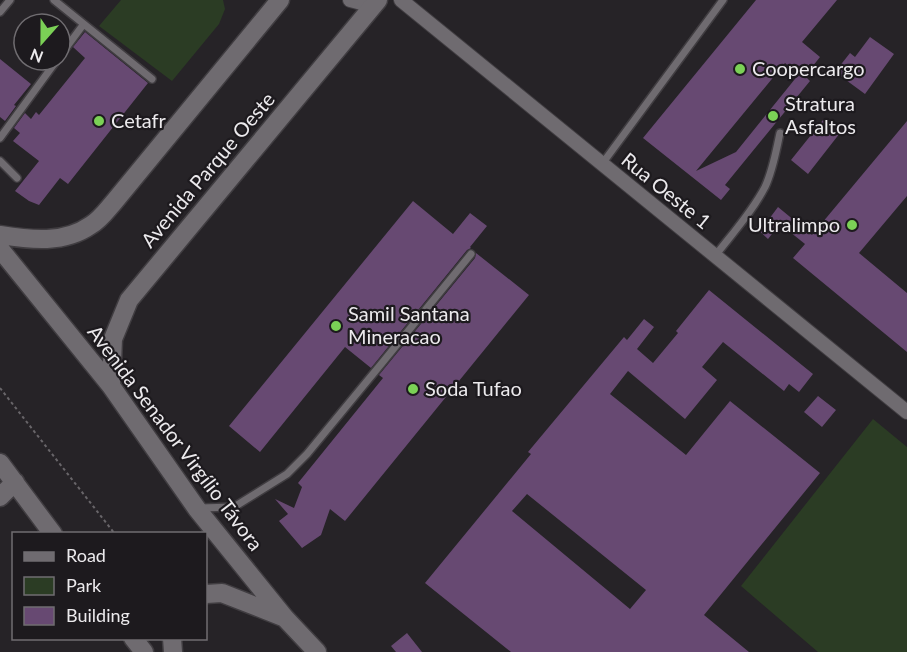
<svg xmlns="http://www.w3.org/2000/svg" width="907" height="652" viewBox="0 0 907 652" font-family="Lato,sans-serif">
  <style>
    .green { fill: #2b3c24 }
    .building { fill: #674972; fill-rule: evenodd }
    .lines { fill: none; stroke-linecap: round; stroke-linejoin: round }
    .lane-casing { stroke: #403d41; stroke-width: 10 }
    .street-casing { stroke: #403d41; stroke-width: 16 }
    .secondary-casing { stroke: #403d41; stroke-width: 21 }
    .path { stroke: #686569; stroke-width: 2; stroke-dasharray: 3 3; stroke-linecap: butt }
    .lane { stroke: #6f6b70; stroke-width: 7 }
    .street { stroke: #6f6b70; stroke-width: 14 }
    .secondary { stroke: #6f6b70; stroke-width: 18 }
    .poi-dot { fill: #7bd156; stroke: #1d1a1e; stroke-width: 2 }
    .labels { text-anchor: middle; stroke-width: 4.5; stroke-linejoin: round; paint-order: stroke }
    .poi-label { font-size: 20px; fill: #eceaed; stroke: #1d1a1e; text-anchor: start }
    .street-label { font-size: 20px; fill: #eceaed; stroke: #1d1a1e }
  </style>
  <rect width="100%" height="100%" fill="#262327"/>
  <!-- green -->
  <path class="green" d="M 121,0 L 223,0 L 225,9 L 219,24 L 172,81 L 99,26 Z
    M 873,419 L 907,447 L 907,652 L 818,652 L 741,586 Z"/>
  <!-- building -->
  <path class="building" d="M 756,0 L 837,0 L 802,42 L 820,57 L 805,76 L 810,81 L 725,185 L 730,189 L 721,200 L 643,138 ZM 785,63 L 799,74 L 736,152 L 696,171 Z
    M 85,32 L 148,83 L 68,184 L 60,178 L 39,205 L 29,201 L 15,191 L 39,161 L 13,141 L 20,133 L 14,128 L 25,113 L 31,119 L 36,112 L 39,115 L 85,58 L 73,47 Z
    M 870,37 L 894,54 L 865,94 L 835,72 L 850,53 L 855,57 Z
    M 0,59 L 31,84 L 14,105 L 16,106 L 5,121 L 0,117 Z
    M 823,120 L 840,133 L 808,174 L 791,160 Z
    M 907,121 L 907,196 L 859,253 L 907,293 L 907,352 L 793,258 L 805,244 L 780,224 L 768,239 L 756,228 L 766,216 L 769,219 L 778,207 L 812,235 Z
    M 413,201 L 453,234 L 470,213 L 487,226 L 470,247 L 471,248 L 467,250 L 371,368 L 345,347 L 260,452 L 229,426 Z
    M 476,253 L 529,295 L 345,521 L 330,509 L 321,535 L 302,548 L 279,521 L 288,514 L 275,499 L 294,508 L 302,487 L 298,483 L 383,378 L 379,375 L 475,258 Z
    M 709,290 L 813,374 L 799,392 L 789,384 L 784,391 L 723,342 L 702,367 L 717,380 L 685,419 L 628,371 L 610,394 L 686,455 L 730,401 L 820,473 L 704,615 L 749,652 L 511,652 L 425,583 L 531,454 L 528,452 L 624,337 L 627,340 L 644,319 L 654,327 L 637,349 L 653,363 L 678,333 L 676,331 ZM 527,494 L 646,590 L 630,609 L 512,511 Z
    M 818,396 L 836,410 L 822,427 L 804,412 Z
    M 407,633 L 422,652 L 396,652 L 391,646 Z"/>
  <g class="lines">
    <!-- lane casing -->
    <g class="lane-casing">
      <path id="lane" d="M 54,0 L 152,79
        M 0,12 L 10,0
        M 60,56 L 83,25
        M 0,138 L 57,60
        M 0,161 L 17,178
        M 602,164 L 723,0
        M 715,256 C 732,234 752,212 765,187 C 773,170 776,151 780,133
        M 200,508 L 234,507 L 287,474 L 307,454 L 382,363 L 471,254"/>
    </g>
    <!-- street casing -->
    <g class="street-casing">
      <path id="street" d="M 350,0 L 373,6
        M 401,0 L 907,412"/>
    </g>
    <!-- secondary casing -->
    <g class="secondary-casing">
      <path id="secondary" d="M 0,235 C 31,240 64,244 91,225 C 100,220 107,210 114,202 L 280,0
        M 0,249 L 111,386 L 197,509 L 285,618 L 317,652
        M 111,386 L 113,339 L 129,300 L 378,0
        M 0,463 L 53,534
        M 0,497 L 15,482
        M 206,594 L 222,593 L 283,617
        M 133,638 L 144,652
        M 172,638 L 173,652"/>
    </g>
    <!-- path -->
    <path class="path" d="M 0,388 L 115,534"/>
    <!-- lane -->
    <use href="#lane" class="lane"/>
    <!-- street -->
    <use href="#street" class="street"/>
    <!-- secondary -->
    <use href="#secondary" class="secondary"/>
  </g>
  <!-- markers -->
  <g class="poi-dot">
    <circle cx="740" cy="69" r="6"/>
    <circle cx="773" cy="116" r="6"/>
    <circle cx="99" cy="121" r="6"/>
    <circle cx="852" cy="225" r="6"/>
    <circle cx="336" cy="326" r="6"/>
    <circle cx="413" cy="389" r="6"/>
  </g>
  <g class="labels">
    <!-- poi labels -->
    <g class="poi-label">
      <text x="752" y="76">Coopercargo</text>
      <text x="785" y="111">Stratura<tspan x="785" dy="23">Asfaltos</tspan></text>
      <text x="111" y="128">Cetafr</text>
      <text x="840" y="232" text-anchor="end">Ultralimpo</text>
      <text x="348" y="321">Samil Santana<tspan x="348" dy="23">Mineracao</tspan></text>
      <text x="425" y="396">Soda Tufao</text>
    </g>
    <!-- street labels -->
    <g class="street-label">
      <text transform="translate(208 170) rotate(-50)" y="7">Avenida Parque Oeste</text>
      <text transform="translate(666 191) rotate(39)" y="7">Rua Oeste 1</text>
      <text transform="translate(175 438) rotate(53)" y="7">Avenida Senador Virgílio Távora</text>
    </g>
  </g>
  <!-- legend -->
  <rect x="12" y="532" width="195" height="108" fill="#1d1a1e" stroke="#706d71" stroke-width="1.5"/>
  <rect x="24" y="552" width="30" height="9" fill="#6f6b70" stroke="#706d71" stroke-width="1.5"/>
  <text x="66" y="562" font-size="18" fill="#eceaed">Road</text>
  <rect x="24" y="577" width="30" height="18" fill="#2b3c24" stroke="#706d71" stroke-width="1.5"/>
  <text x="66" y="592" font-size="18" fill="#eceaed">Park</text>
  <rect x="24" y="607" width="30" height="18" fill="#674972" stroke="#706d71" stroke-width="1.5"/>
  <text x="66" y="622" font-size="18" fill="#eceaed">Building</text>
  <!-- north arrow -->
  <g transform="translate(42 42) rotate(201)"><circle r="28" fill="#1d1a1e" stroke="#706d71" stroke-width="1.5"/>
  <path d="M0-4.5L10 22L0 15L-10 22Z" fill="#7bd156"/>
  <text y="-9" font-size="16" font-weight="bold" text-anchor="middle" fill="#eceaed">N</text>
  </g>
</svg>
